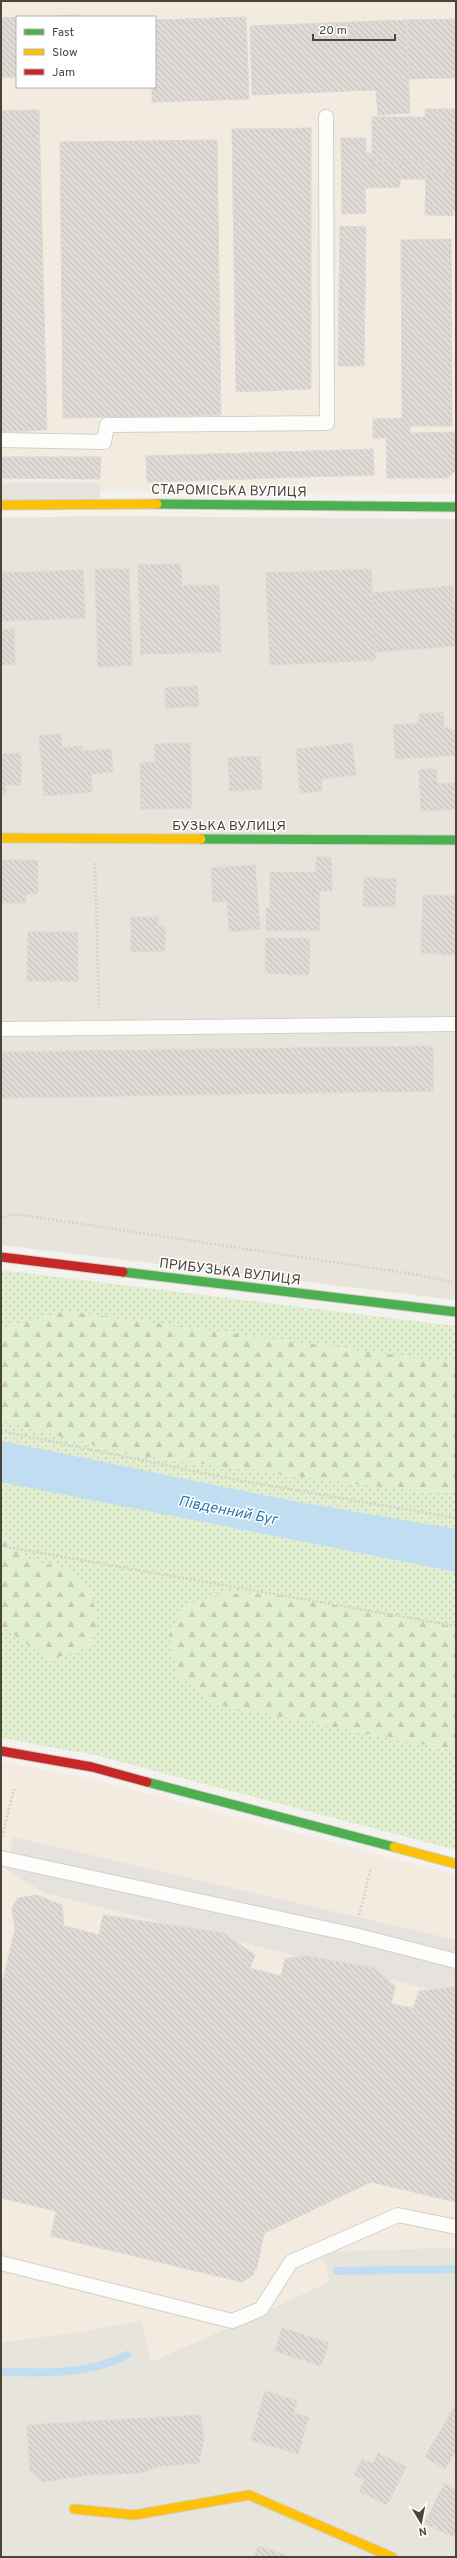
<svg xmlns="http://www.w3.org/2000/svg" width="457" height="2558" viewBox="0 0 457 2558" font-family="Overpass,sans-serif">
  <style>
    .residential { fill: #e7e4dc }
    .commercial { fill: #f3ebdf; fill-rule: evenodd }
    .grass { fill: url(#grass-dots) }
    .forest { fill: url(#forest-firs) }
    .parking { fill: #e6e3df }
    .water { fill: #c0ddf1 }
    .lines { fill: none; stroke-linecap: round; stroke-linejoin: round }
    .stream { stroke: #c0ddf1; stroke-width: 8 }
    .building { fill: url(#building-back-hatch); stroke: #dcd9d4 }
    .lane-casing { stroke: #d2d0cb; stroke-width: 16 }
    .fast-casing { stroke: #d3cfc5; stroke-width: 11 }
    .slow-casing { stroke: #d3cfc5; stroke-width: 11 }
    .jam-casing { stroke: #d3cfc5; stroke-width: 11 }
    .path { stroke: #d3d2cc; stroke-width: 2.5; stroke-dasharray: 2 2; stroke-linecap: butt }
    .lane { stroke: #fdfdfc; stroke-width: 14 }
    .fast { stroke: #4caf50; stroke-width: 9 }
    .slow { stroke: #ffc107; stroke-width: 9 }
    .jam { stroke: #c62828; stroke-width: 9 }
    .labels { text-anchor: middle; stroke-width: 3; stroke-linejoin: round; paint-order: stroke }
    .street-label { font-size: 14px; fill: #4b4439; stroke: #fff }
    .water-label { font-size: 15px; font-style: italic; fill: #2e7ab2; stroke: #fff }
  </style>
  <defs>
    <pattern id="grass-dots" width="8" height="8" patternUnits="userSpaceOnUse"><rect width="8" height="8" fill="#e1eecf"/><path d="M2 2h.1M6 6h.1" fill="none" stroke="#c3cdb2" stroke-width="1.8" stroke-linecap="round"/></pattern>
    <pattern id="forest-firs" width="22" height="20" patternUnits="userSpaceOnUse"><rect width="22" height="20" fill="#e1eecf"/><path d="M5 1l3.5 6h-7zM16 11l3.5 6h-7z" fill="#c3cdb2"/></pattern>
    <pattern id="building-back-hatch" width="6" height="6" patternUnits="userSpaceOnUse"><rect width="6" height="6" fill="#dedbd6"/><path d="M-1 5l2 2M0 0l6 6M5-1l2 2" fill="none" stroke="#c0bdb8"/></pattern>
  </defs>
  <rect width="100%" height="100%" fill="#f4f2ee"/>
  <!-- residential -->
  <path class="residential" d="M 100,516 L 456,519 L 456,1300 L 1,1245 L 1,518 Z
    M 456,2247 L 456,2557 L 1,2557 L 1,2342 L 87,2331 L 142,2320 L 151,2362 L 322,2252 Z"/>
  <!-- commercial -->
  <path class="commercial" d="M 1,1 L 456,1 L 456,494 L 100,491 L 1,493 ZM 17,17 L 155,17 L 155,87 L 17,87 Z
    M 1,1762 L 89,1778 L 456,1875 L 456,2247 L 322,2252 L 330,2282 L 152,2362 L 142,2320 L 87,2331 L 1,2342 Z"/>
  <!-- grass -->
  <path class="grass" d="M 1,1270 L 456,1326 L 456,1850 L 94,1755 L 1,1738 Z"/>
  <!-- forest -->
  <path class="forest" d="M 65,1311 L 456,1363 L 456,1492 L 405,1490 L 140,1456 L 10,1424 L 1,1418 L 1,1329 Z
    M 1,1535 L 31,1561 L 60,1566 L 88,1585 L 98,1620 L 89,1647 L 49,1660 L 1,1626 Z
    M 227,1593 L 284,1596 L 456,1627 L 456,1751 L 214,1704 L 177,1674 L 169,1634 L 186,1605 Z"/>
  <!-- parking -->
  <path class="parking" d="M 1,483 L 100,483 L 100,503 L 1,505 Z
    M 13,1837 L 456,1940 L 456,1996 L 44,1893 L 6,1869 Z"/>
  <!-- water -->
  <path class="water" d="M 1,1441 L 293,1501 L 456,1529 L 456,1572 L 1,1482 Z"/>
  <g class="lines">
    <!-- stream -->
    <path class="stream" d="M 337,2271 L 456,2269
      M 1,2372 C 43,2373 89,2375 127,2355"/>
  </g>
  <!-- building -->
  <path class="building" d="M 80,15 L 80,17 L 28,17 Z
    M 17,17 L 17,77 L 1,77 L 1,18 Z
    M 246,17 L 249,99 L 152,102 L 152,87 L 155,87 L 155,20 Z
    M 456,19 L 456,78 L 409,79 L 407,20 Z
    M 406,20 L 410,113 L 378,115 L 376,90 L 252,95 L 250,26 Z
    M 425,109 L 456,109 L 456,173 L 426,172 L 426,160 L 372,161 L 372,117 L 425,117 Z
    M 39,110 L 47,430 L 1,432 L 1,111 Z
    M 311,128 L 311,389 L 236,392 L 232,129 Z
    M 341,138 L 366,138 L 366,153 L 372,153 L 372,161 L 426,160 L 425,179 L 400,179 L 400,187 L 365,188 L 366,213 L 342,214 Z
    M 217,140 L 221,415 L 63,418 L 60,142 Z
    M 426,172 L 456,173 L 456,211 L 453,210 L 453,216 L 425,215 Z
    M 340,226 L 366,227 L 364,366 L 338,366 Z
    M 451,239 L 452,426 L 410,426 L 410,418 L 402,418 L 401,240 Z
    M 410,418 L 410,433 L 456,432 L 456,470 L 452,474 L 447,478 L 387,478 L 386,438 L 373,438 L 373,419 Z
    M 373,449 L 374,475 L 147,482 L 146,456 Z
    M 1,457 L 101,457 L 100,479 L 1,478 Z
    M 181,564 L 182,586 L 219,585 L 221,652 L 141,654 L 138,565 Z
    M 95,569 L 129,569 L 132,665 L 98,667 Z
    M 371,569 L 376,660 L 270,665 L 266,573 Z
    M 83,570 L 85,618 L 1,621 L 1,573 Z
    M 453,586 L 456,646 L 375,652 L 372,593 Z
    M 1,629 L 14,629 L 15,664 L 1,665 Z
    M 197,686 L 199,706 L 166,708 L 165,688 Z
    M 443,712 L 444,727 L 456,730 L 456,755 L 396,759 L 393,725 L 419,723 L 419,714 Z
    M 61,734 L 62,748 L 82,746 L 83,751 L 111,749 L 113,772 L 91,774 L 92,792 L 44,796 L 39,736 Z
    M 190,743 L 192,808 L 141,809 L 140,763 L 155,762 L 155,744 Z
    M 352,743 L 356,775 L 321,779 L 322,791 L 300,793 L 296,749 Z
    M 21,753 L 21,785 L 6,785 L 6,794 L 1,794 L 2,754 Z
    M 260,756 L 262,789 L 230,791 L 228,758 Z
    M 436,769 L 437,784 L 456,783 L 456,809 L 421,811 L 419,770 Z
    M 316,857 L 331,857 L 332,891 L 319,891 L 320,930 L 267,931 L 266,908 L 270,908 L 270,872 L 316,872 Z
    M 1,860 L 38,860 L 38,893 L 25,894 L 26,903 L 1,903 Z
    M 255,865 L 260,929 L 229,932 L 227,901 L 213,902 L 211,868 Z
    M 364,877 L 396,879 L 395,907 L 363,906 Z
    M 423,895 L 456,896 L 456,955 L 421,953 Z
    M 131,917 L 158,917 L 158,927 L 165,926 L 165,951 L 131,952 Z
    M 28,932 L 78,932 L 78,981 L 27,981 Z
    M 266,938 L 310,939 L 309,975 L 265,973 Z
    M 433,1046 L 433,1091 L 1,1098 L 1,1052 Z
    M 36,1895 L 62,1905 L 64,1926 L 99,1935 L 103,1915 L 223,1933 L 255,1955 L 250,1968 L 281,1976 L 285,1959 L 306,1956 L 374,1968 L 395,1986 L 391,2004 L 413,2008 L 419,1991 L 456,1987 L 456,2202 L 371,2182 L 264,2233 L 257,2267 L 252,2276 L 242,2282 L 51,2236 L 56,2211 L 1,2198 L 1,1980 L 4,1977 L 15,1929 L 12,1908 L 18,1898 Z
    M 282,2328 L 329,2343 L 321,2366 L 275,2351 Z
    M 265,2391 L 297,2401 L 293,2413 L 309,2417 L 298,2454 L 251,2440 Z
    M 456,2404 L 456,2451 L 445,2469 L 425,2457 Z
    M 200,2415 L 204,2439 L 199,2463 L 160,2466 L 140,2473 L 87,2475 L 42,2482 L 30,2471 L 27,2425 Z
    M 378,2453 L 406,2467 L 387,2505 L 359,2491 L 364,2480 L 354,2475 L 362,2459 L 373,2464 Z
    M 444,2484 L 456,2490 L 456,2529 L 453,2537 L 425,2523 Z
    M 258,2546 L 286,2555 L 285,2557 L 254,2557 Z"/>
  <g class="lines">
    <!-- lane casing -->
    <g class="lane-casing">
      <path id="lane" d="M 1,440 L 104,442 L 107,425 L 327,423 L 326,117
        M 1,1029 L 456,1024
        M 1,1858 L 355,1935 L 456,1961
        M 1,2263 L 232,2321 L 261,2309 L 291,2262 L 398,2215 L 456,2227"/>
    </g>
    <!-- fast casing -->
    <g class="fast-casing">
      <path id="fast" d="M 157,504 L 456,507
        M 201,839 L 456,840
        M 123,1272 L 456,1312
        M 147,1782 L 394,1847"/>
    </g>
    <!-- slow casing -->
    <g class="slow-casing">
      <path id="slow" d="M 1,505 L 157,504
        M 1,838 L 201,839
        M 394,1847 L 456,1864
        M 74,2509 L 134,2515 L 249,2495 L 392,2557"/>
    </g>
    <!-- jam casing -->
    <g class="jam-casing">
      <path id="jam" d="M 1,1257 L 123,1272
        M 1,1751 L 92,1767 L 147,1782"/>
    </g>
    <!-- path -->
    <path class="path" d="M 95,863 L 99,1008
      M 1,1218 L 15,1214 L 419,1275 L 456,1283
      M 1,1431 L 237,1480 L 456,1518
      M 1,1546 L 456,1626
      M 2,1837 L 14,1789
      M 359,1915 L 371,1868"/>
    <!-- lane -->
    <use href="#lane" class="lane"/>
    <!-- fast -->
    <use href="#fast" class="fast"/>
    <!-- slow -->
    <use href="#slow" class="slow"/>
    <!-- jam -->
    <use href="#jam" class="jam"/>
  </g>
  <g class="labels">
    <!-- street labels -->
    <g class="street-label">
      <text transform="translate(229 490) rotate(1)" y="5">СТАРОМІСЬКА ВУЛИЦЯ</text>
      <text x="229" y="830">БУЗЬКА ВУЛИЦЯ</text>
      <text transform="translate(230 1271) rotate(7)" y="5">ПРИБУЗЬКА ВУЛИЦЯ</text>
    </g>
    <!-- water labels -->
    <g class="water-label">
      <text transform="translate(228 1510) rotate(11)" y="5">Південний Буг</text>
    </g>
  </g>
  <!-- border -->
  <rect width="457" height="2558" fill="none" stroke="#4b4439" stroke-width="4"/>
  <!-- legend -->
  <rect x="16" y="16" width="140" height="72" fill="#ffffff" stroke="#b7b4b0"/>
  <rect x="24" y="29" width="20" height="6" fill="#4caf50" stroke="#b7b4b0"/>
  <text x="52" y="36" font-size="12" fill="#4b4439">Fast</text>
  <rect x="24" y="49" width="20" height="6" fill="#ffc107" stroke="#b7b4b0"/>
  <text x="52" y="56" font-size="12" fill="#4b4439">Slow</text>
  <rect x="24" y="69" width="20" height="6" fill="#c62828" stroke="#b7b4b0"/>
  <text x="52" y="76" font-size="12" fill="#4b4439">Jam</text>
  <!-- north arrow -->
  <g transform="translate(421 2522) rotate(170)" stroke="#ffffff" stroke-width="3" paint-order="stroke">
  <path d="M0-3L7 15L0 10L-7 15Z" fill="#4b4439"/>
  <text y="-6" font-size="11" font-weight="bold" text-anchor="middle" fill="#4b4439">N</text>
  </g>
  <!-- scale -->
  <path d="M313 34v6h82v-6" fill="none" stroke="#4b4439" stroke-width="2"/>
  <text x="319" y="34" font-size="12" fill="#4b4439" stroke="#ffffff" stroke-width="3" paint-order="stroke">20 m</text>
</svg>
